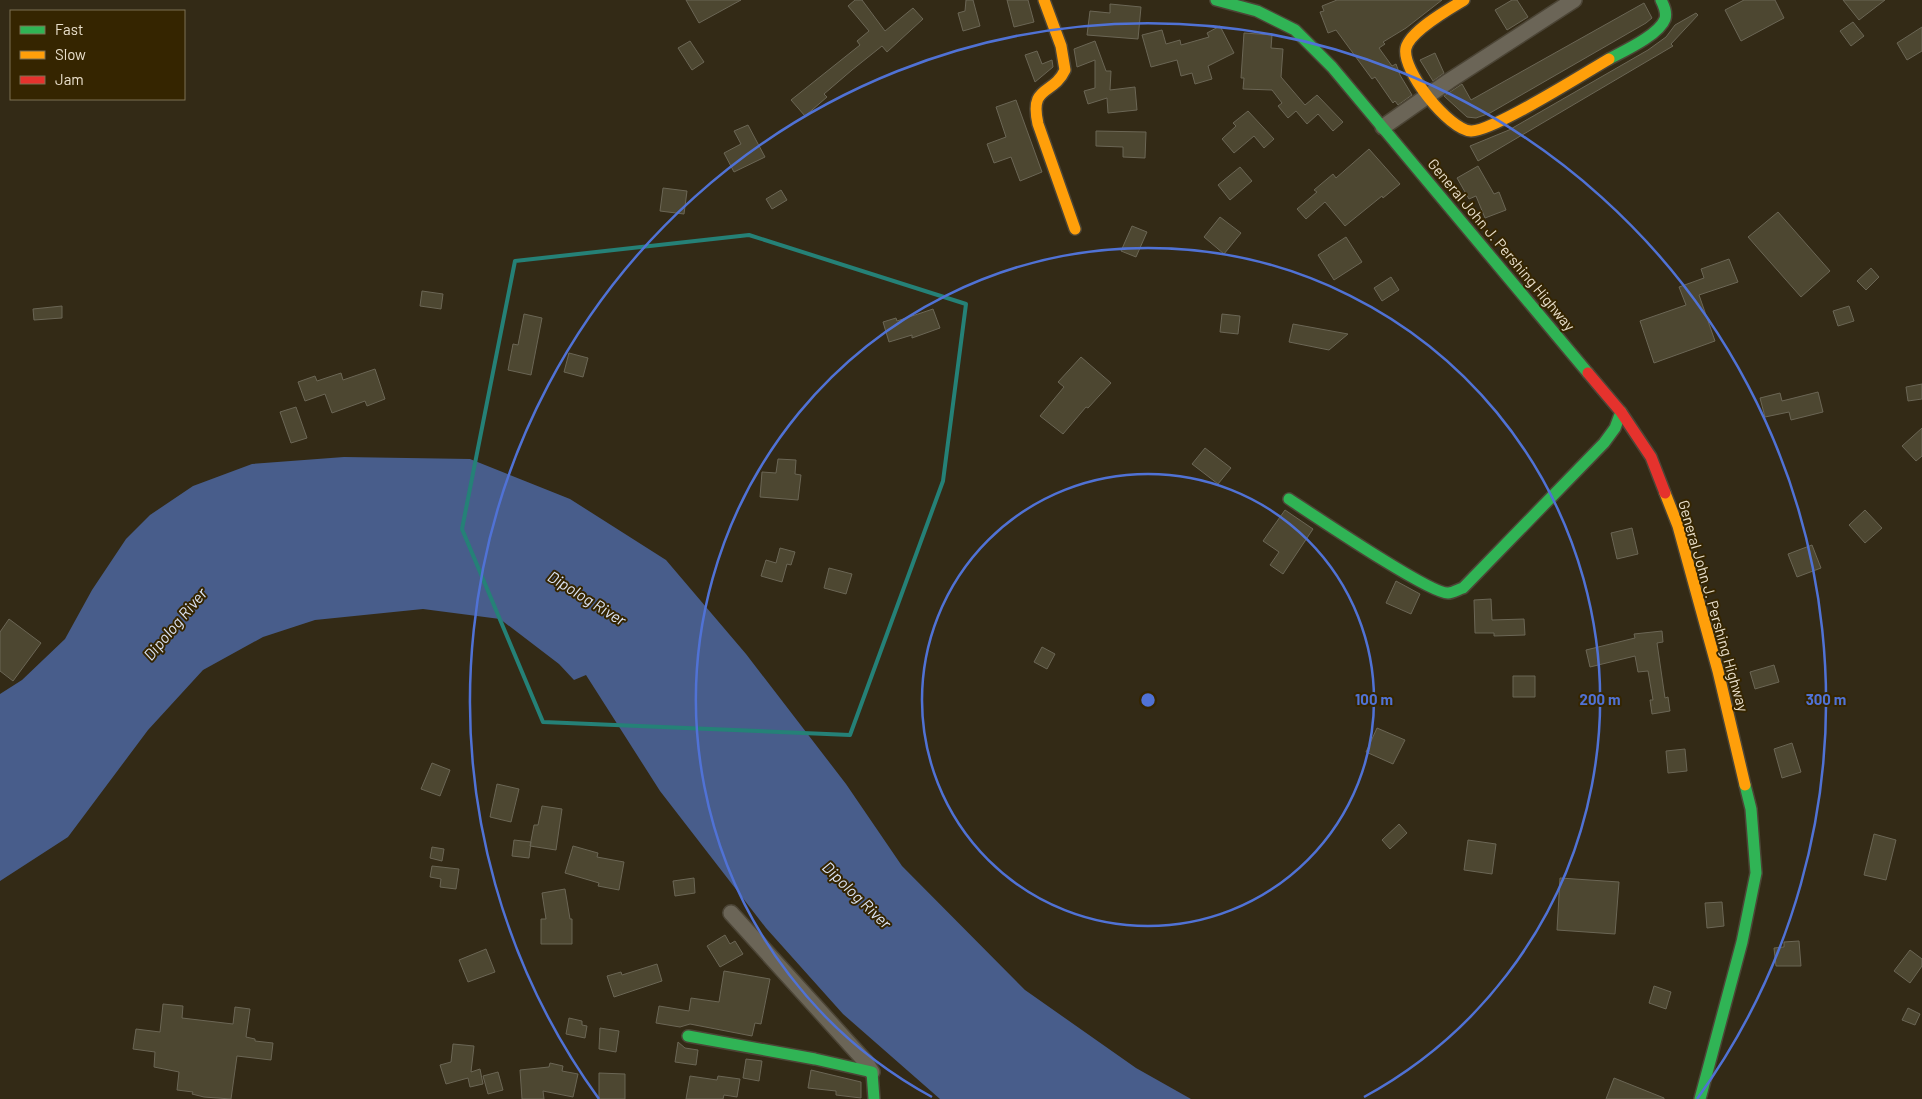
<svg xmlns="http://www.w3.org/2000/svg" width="1922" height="1099" viewBox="0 0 1922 1099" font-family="Barlow,sans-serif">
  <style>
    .water { fill: #485d8b }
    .building { fill: #4d4731; stroke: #6b6655 }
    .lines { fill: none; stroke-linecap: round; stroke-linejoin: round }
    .street-casing { stroke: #4c4536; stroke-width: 18 }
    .fast-casing { stroke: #4c4536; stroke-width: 14 }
    .slow-casing { stroke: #4c4536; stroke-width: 14 }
    .jam-casing { stroke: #4c4536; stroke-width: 14 }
    .street { stroke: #6b6557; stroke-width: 15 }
    .fast { stroke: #30b455; stroke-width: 11 }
    .slow { stroke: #ff9f0a; stroke-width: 11 }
    .jam { stroke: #e5322d; stroke-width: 11 }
    .marked { fill: none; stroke: #258177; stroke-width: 4; stroke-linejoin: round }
    .ring { fill: none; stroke: #5072d5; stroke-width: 2.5 }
    .labels { text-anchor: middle; stroke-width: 4; stroke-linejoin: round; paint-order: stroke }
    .street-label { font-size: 15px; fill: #eae0cc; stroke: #352500 }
    .water-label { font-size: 16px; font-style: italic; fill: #dbe3f3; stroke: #352500 }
    .centre { fill: #5072d5; stroke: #352500; stroke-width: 2.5 }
    .ring-label { font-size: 15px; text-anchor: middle; font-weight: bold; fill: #5072d5; stroke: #352500; stroke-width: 4; stroke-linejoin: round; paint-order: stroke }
  </style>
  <rect width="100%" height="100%" fill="#332a16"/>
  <!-- water -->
  <path class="water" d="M 344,457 L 470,459 L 570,499 L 666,560 L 746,654 L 846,784 L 902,866 L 1025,990 L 1136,1068 L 1191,1099 L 940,1099 L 843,1014 L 766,928 L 660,791 L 586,675 L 574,680 L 559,664 L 500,619 L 423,609 L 315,620 L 263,637 L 203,670 L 148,730 L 68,837 L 0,881 L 0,694 L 22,680 L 65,639 L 92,590 L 126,539 L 150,515 L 193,486 L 252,464 Z"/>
  <!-- building -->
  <path class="building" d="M 686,0 L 741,0 L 699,23 Z
    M 855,0 L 862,0 L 885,31 L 913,8 L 923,19 L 887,52 L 882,46 L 852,70 L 824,94 L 827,97 L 805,116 L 791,100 L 860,45 L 857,41 L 869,31 L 848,6 Z
    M 966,0 L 973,0 L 980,26 L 963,31 L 958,13 L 965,11 Z
    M 1007,0 L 1028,0 L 1034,22 L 1014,27 Z
    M 1337,0 L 1442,0 L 1406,28 L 1383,42 L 1385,44 L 1379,48 L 1392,66 L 1396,64 L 1400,75 L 1412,95 L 1398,105 L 1395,101 L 1393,103 L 1375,77 L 1372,79 L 1336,30 L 1328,33 L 1320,12 L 1324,11 L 1322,6 Z
    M 1512,0 L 1517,0 L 1528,17 L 1507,30 L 1495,10 Z
    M 1744,0 L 1775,0 L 1784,18 L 1741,41 L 1725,10 Z
    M 1843,0 L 1885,0 L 1859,20 Z
    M 1644,3 L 1652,18 L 1646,23 L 1490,113 L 1476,118 L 1467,117 L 1444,96 L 1462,84 L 1471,100 Z
    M 1110,4 L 1141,7 L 1138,39 L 1087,35 L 1090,11 L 1110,13 Z
    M 1696,13 L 1698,15 L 1671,44 L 1673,46 L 1478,161 L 1470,146 L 1509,130 L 1648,50 L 1666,37 L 1675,25 Z
    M 1853,22 L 1864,36 L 1851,46 L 1840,31 Z
    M 1220,26 L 1234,53 L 1208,66 L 1212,79 L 1195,84 L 1192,73 L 1181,76 L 1177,60 L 1151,67 L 1142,35 L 1162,30 L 1166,44 L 1180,40 L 1181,45 L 1209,37 L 1207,33 Z
    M 1922,27 L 1922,51 L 1907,60 L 1897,43 Z
    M 1244,33 L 1272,35 L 1271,48 L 1283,49 L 1281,77 L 1305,105 L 1317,95 L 1343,122 L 1333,131 L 1318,114 L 1307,124 L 1296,111 L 1288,118 L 1278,106 L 1282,103 L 1272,90 L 1243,89 L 1244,78 L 1241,78 Z
    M 690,41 L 704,62 L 692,70 L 678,48 Z
    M 1095,41 L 1106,71 L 1111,71 L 1110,90 L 1135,87 L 1137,110 L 1108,113 L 1107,98 L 1088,104 L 1084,91 L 1095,88 L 1095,60 L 1077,67 L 1074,49 Z
    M 1037,51 L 1042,64 L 1052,60 L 1053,67 L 1035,82 L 1025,55 Z
    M 1435,53 L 1444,73 L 1433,81 L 1420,60 Z
    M 1016,100 L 1042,172 L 1020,181 L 1011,157 L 994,163 L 987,144 L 1006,137 L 996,107 Z
    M 1248,111 L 1274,139 L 1264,148 L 1254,136 L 1234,153 L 1222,139 L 1236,126 L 1233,123 Z
    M 748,125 L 765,157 L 734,172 L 724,153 L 741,144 L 734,131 Z
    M 1096,131 L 1146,132 L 1145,158 L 1123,157 L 1123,147 L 1096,146 Z
    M 1369,149 L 1400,184 L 1383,198 L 1382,196 L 1345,226 L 1325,202 L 1306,219 L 1297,209 L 1317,192 L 1314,190 L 1333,174 L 1336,178 Z
    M 1478,166 L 1494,194 L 1499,192 L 1506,210 L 1485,218 L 1476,196 L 1469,199 L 1457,178 Z
    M 1240,167 L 1252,181 L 1230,200 L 1218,185 Z
    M 663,188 L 687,191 L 684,214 L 660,211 Z
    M 781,190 L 787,200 L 772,209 L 766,199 Z
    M 1778,212 L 1830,271 L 1801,297 L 1748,237 Z
    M 1220,217 L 1241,233 L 1224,254 L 1204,237 Z
    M 1132,226 L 1147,232 L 1136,257 L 1121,251 Z
    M 1346,237 L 1362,262 L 1334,280 L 1318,255 Z
    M 1729,259 L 1738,282 L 1699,295 L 1715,341 L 1654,363 L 1640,321 L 1686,305 L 1679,287 L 1704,278 L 1701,269 Z
    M 1871,268 L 1879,277 L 1866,290 L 1857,281 Z
    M 1391,277 L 1399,290 L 1382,301 L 1374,288 Z
    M 422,291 L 443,294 L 441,309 L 420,306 Z
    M 62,306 L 62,318 L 34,320 L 33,309 Z
    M 1849,306 L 1854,321 L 1838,326 L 1833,311 Z
    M 933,309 L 940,328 L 912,338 L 912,335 L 889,342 L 883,322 L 896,318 L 897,321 Z
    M 524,314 L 542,318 L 531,375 L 508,370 L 513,344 L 518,345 Z
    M 1222,314 L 1240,316 L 1238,334 L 1220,332 Z
    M 1293,324 L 1348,334 L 1329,350 L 1289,342 Z
    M 569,353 L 588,358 L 583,377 L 564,372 Z
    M 1081,357 L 1111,383 L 1088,408 L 1086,407 L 1063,434 L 1040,416 L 1064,387 L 1058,382 Z
    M 375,369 L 385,399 L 367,406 L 365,401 L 332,413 L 325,394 L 305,401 L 298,382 L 315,376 L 317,381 L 341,373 L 343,380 Z
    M 1922,384 L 1922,399 L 1908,401 L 1906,387 Z
    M 1818,392 L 1823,412 L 1791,420 L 1789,412 L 1765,417 L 1760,398 L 1780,393 L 1782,401 Z
    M 296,407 L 307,438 L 291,443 L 280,412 Z
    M 1922,428 L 1922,456 L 1916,461 L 1902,446 Z
    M 1205,448 L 1231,468 L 1218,484 L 1192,464 Z
    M 778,459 L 796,460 L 795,474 L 801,475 L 798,500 L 760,497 L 762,472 L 776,473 Z
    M 1285,510 L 1313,529 L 1283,574 L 1270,565 L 1279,552 L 1263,541 Z
    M 1865,510 L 1882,528 L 1865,543 L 1849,525 Z
    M 1632,528 L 1638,554 L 1617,559 L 1611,533 Z
    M 1812,545 L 1821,568 L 1797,577 L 1788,554 Z
    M 780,548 L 795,552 L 791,565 L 787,564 L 782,582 L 761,576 L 766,560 L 776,563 Z
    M 829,568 L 852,574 L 846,594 L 824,588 Z
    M 1396,581 L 1420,594 L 1411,614 L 1386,603 Z
    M 1491,599 L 1492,620 L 1524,619 L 1525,635 L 1494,636 L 1494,633 L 1475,633 L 1474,600 Z
    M 9,619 L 41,643 L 13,681 L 0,671 L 0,632 Z
    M 1662,631 L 1663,642 L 1657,643 L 1665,698 L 1668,697 L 1670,711 L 1652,714 L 1650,700 L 1653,700 L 1648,671 L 1638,672 L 1635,656 L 1590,667 L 1586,650 L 1635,638 L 1634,634 Z
    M 1042,647 L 1055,654 L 1047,669 L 1034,662 Z
    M 1774,665 L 1779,682 L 1755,689 L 1750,672 Z
    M 1513,676 L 1535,676 L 1535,697 L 1513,697 Z
    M 1377,728 L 1405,740 L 1393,764 L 1366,752 Z
    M 1792,743 L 1801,772 L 1782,778 L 1774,749 Z
    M 1685,749 L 1687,771 L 1668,773 L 1666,751 Z
    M 432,763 L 450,770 L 440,796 L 421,789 Z
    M 497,784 L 519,789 L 511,822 L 490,817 Z
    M 542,806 L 562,809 L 556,850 L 530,846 L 534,825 L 538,825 Z
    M 1399,824 L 1407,833 L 1390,849 L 1382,840 Z
    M 1874,834 L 1896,840 L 1886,880 L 1864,875 Z
    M 514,840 L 531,842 L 529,858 L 512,856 Z
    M 1468,840 L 1496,844 L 1492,874 L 1464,870 Z
    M 573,846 L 598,853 L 597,857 L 624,862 L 619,890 L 598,886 L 599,883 L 565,873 Z
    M 432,847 L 444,849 L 442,861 L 430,858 Z
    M 432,866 L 459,869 L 456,889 L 440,887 L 441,879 L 430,877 Z
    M 694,878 L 695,893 L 675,896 L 673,881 Z
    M 1560,878 L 1619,882 L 1615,934 L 1557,930 Z
    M 565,889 L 570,919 L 572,919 L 572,944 L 541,944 L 541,919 L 546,919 L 542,893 Z
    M 1722,902 L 1724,926 L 1707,928 L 1705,903 Z
    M 725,935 L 730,944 L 735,941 L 743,954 L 720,967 L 707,946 Z
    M 1799,941 L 1801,966 L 1776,966 L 1774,948 L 1784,947 L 1784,942 Z
    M 486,949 L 495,972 L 468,982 L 459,960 Z
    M 1910,950 L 1922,959 L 1922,966 L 1910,983 L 1894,971 Z
    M 657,964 L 662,981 L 614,997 L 607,976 L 621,972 L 622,975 Z
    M 724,971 L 770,979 L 761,1024 L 755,1023 L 752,1036 L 690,1024 L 680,1027 L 656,1023 L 659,1006 L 689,1011 L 691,998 L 719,1002 Z
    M 1654,986 L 1671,992 L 1666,1009 L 1649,1003 Z
    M 163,1004 L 183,1006 L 182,1018 L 233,1024 L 235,1007 L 250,1009 L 246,1037 L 255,1039 L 255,1041 L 273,1043 L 271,1060 L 237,1056 L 231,1099 L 204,1097 L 192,1094 L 193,1092 L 177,1090 L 179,1072 L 154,1067 L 155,1052 L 133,1049 L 136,1029 L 160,1032 Z
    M 1908,1008 L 1920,1014 L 1915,1025 L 1902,1020 Z
    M 569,1018 L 582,1021 L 582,1025 L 587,1026 L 585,1038 L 566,1034 Z
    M 600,1028 L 619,1031 L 616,1052 L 599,1049 Z
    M 678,1042 L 685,1048 L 698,1050 L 696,1065 L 675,1062 Z
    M 453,1044 L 474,1046 L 471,1072 L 480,1069 L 483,1084 L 470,1087 L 468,1078 L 446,1084 L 440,1065 L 451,1062 Z
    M 746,1059 L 762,1061 L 759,1081 L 743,1078 Z
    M 550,1063 L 563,1066 L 562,1071 L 578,1074 L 573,1097 L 543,1091 L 544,1099 L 522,1099 L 520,1070 L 549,1067 Z
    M 811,1070 L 861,1082 L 861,1098 L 836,1095 L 836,1091 L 808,1088 Z
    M 498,1072 L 503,1090 L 488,1094 L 483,1076 Z
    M 599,1073 L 625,1074 L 625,1099 L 599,1099 Z
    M 690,1076 L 717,1080 L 718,1076 L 740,1079 L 737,1097 L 724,1095 L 723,1099 L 686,1099 Z
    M 1614,1078 L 1664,1098 L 1664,1099 L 1606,1099 Z"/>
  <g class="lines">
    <!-- street casing -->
    <g class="street-casing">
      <path id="street" d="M 1383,127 L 1449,81 L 1574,0
        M 731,913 L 865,1061 L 872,1072"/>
    </g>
    <!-- fast casing -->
    <g class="fast-casing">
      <path id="fast" d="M 1216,0 L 1257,11 L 1295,30 L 1332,67 L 1588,373
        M 1609,59 C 1624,51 1659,35 1665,19 C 1667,12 1664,6 1661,0
        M 1289,499 C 1312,514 1430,594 1448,593 C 1453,593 1459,589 1463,588 L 1604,443 L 1615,428 L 1621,412
        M 688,1036 L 815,1059 L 872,1072 L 874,1099
        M 1700,1099 L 1742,942 L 1756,873 L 1751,809 L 1745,785"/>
    </g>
    <!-- slow casing -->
    <g class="slow-casing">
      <path id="slow" d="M 1044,0 L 1061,46 L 1065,70 C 1053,96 1029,84 1038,124 L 1075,229
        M 1464,0 C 1449,9 1410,31 1406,48 C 1401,70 1449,130 1471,131 C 1492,132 1585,73 1609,59
        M 1665,493 L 1678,526 L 1718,671 L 1745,785"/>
    </g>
    <!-- jam casing -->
    <g class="jam-casing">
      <path id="jam" d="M 1588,373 L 1621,412 L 1651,457 L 1665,493"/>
    </g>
    <!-- street -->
    <use href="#street" class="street"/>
    <!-- fast -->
    <use href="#fast" class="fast"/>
    <!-- slow -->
    <use href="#slow" class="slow"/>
    <!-- jam -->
    <use href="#jam" class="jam"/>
  </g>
  <!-- marked area -->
  <path class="marked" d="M 749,235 L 966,304 L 943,481 L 850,735 L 543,722 L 462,529 L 515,261 Z"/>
  <!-- distance rings -->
  <g class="ring">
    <circle cx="1148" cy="700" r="226"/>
    <path d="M932 1097A452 452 0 1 1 1364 1097"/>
    <path d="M599 1099A678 678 0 1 1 1697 1099"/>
  </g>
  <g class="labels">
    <!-- street labels -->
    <g class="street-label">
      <text transform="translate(1501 245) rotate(50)" y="5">General John J. Pershing Highway</text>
      <text transform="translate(1713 606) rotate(74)" y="5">General John J. Pershing Highway</text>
    </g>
    <!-- water labels -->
    <g class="water-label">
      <text transform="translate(587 598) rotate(32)" y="6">Dipolog River</text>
      <text transform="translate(175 624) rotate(-50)" y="6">Dipolog River</text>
      <text transform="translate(857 895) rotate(44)" y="6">Dipolog River</text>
    </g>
  </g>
  <circle cx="1148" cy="700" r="8" class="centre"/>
  <g class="ring-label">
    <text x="1374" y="705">100 m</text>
    <text x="1600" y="705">200 m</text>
    <text x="1826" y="705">300 m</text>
  </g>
  <!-- legend -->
  <rect x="10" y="10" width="175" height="90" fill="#352500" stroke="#7d7052"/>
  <rect x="20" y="26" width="25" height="8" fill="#30b455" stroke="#7d7052"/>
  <text x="55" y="35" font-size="15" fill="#eae0cc">Fast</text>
  <rect x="20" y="51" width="25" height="8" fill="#ff9f0a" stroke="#7d7052"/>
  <text x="55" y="60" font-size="15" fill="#eae0cc">Slow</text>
  <rect x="20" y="76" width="25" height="8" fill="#e5322d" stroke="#7d7052"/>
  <text x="55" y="85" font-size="15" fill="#eae0cc">Jam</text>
</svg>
